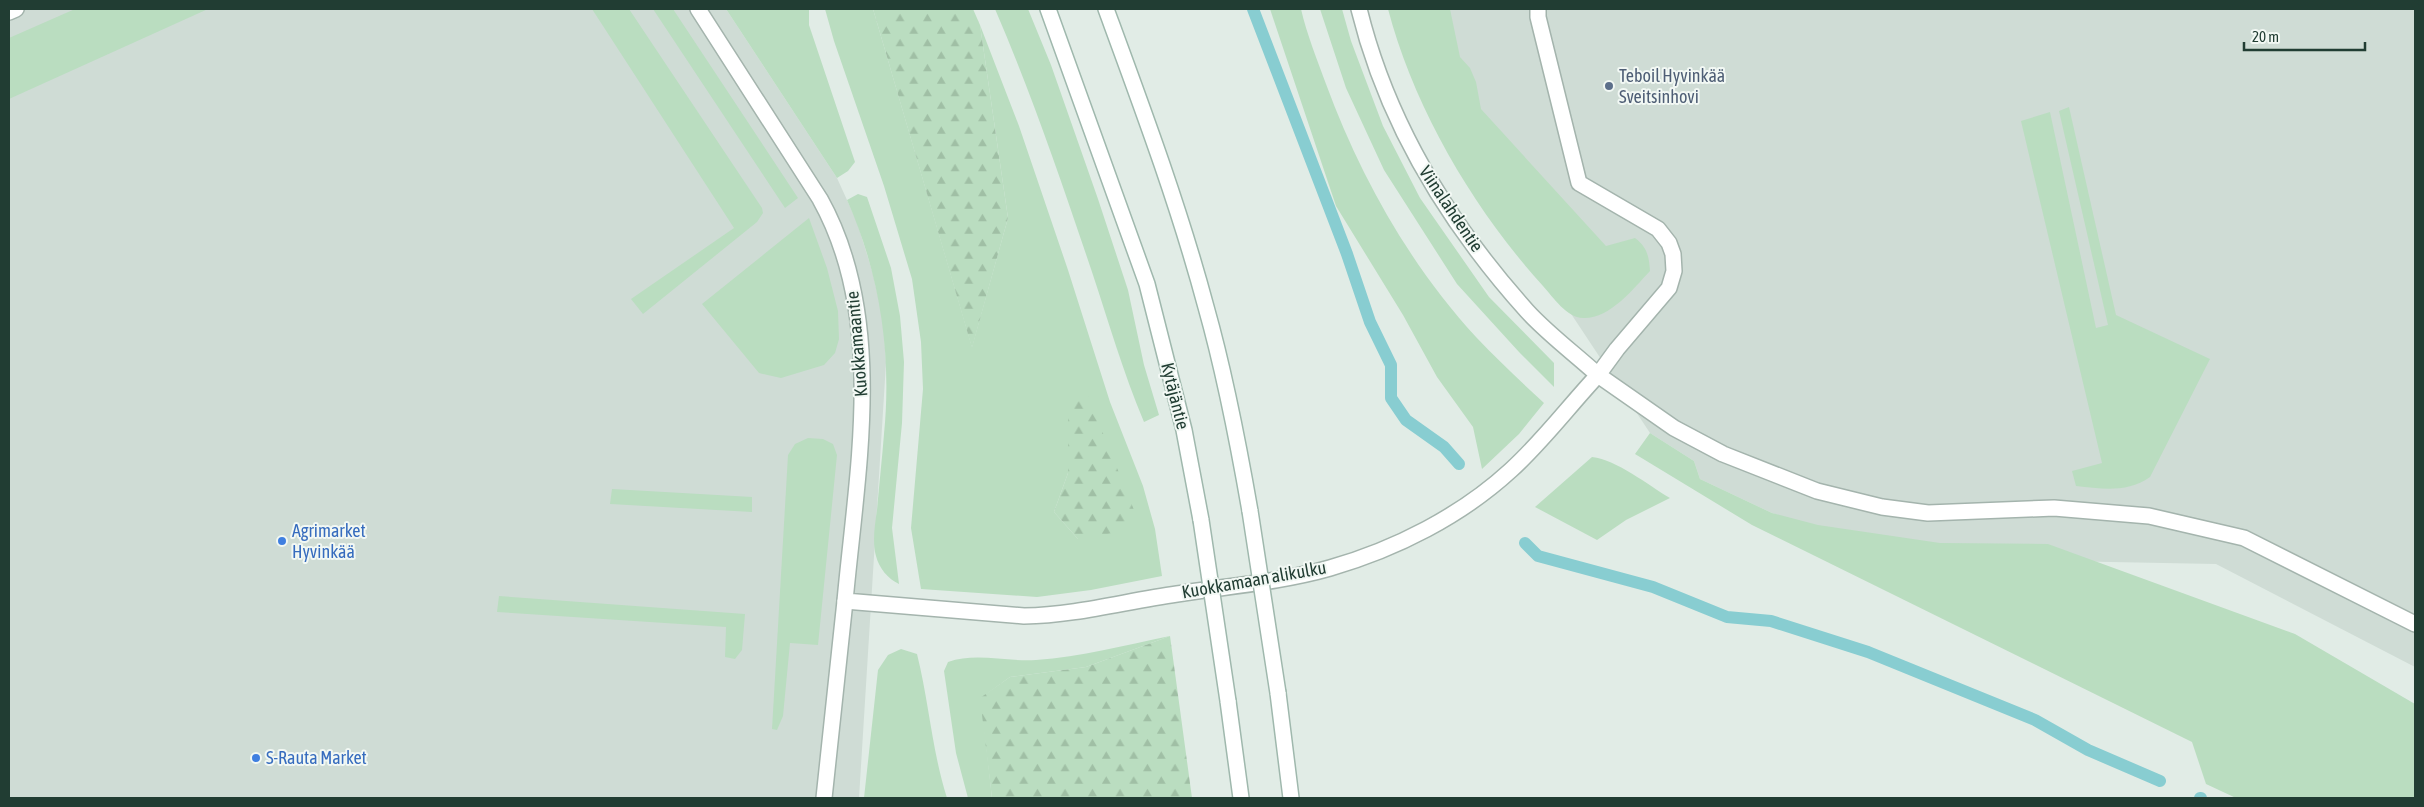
<svg xmlns="http://www.w3.org/2000/svg" width="2424" height="807" viewBox="0 0 2424 807" font-family="'Asap Condensed',sans-serif">
  <style>
    .built { fill: #cfdcd5 }
    .green { fill: #baddc0; fill-rule: evenodd }
    .forest { fill: url(#forest-firs) }
    .lines { fill: none; stroke-linecap: round; stroke-linejoin: round }
    .stream { stroke: #88cdd1; stroke-width: 12 }
    .lane-casing { stroke: #a4b4ad; stroke-width: 18 }
    .street-casing { stroke: #a4b4ad; stroke-width: 18 }
    .secondary-casing { stroke: #9fb8ad; stroke-width: 18 }
    .lane { stroke: #fff; stroke-width: 15 }
    .street { stroke: #fff; stroke-width: 15 }
    .secondary { stroke: #fff; stroke-width: 15 }
    .secondary-bridge-casing { stroke: #9fb8ad; stroke-width: 18; stroke-linecap: butt }
    .secondary-bridge { stroke: #fff; stroke-width: 15 }
    .service-dot { fill: #5c6f8a; stroke: #f2f8f4; stroke-width: 2 }
    .shop-dot { fill: #3f7fe0; stroke: #f2f8f4; stroke-width: 2 }
    .labels { text-anchor: middle; stroke-width: 4; stroke-linejoin: round; paint-order: stroke }
    .service-label { font-size: 18px; fill: #4e5e75; stroke: #f2f8f4; text-anchor: start }
    .street-label { font-size: 18px; fill: #213d33; stroke: #f2f8f4 }
    .shop-label { font-size: 18px; fill: #366cbe; stroke: #f2f8f4; text-anchor: start }
  </style>
  <defs>
    <pattern id="forest-firs" width="22" height="20" patternUnits="userSpaceOnUse" patternTransform="scale(1.25)"><rect width="22" height="20" fill="#baddc0"/><path d="M5 1l3.5 6h-7zM16 11l3.5 6h-7z" fill="#a0bfa5"/></pattern>
  </defs>
  <rect width="100%" height="100%" fill="#e1ece6"/>
  <!-- built -->
  <path class="built" d="M 9,9 L 726,9 L 837,178 L 857,222 L 873,274 L 883,319 L 886,363 L 859,798 L 9,798 Z
    M 1442,9 L 2415,9 L 2415,667 L 2216,564 L 1903,558 L 1772,513 L 1700,479 L 1694,461 L 1650,433 L 1499,205 Z"/>
  <!-- green -->
  <path class="green" d="M 75,9 L 208,9 L 9,99 L 9,38 Z
    M 592,9 L 629,9 L 762,208 L 763,213 L 757,222 L 643,314 L 631,299 L 734,228 Z
    M 653,9 L 673,9 L 798,198 L 785,208 Z
    M 726,9 L 809,9 L 809,25 L 855,162 L 848,171 L 837,178 Z
    M 825,9 L 873,9 L 972,347 L 1008,218 L 980,25 L 1019,126 L 1068,270 L 1110,402 L 1143,486 L 1155,529 L 1162,576 L 1091,590 L 1037,597 L 921,589 L 911,528 L 923,389 L 921,342 L 912,279 L 884,186 L 834,41 ZM 1068,473 L 1078,539 L 1054,512 Z
    M 995,9 L 1028,9 L 1051,65 L 1098,199 L 1128,290 L 1144,365 L 1159,415 L 1144,422 C 1123,372 1109,323 1092,272 C 1062,183 1032,95 995,9 Z
    M 1270,9 L 1301,9 C 1307,35 1317,59 1326,84 C 1360,176 1409,264 1476,337 C 1498,360 1521,382 1544,403 L 1519,434 L 1482,469 L 1473,427 L 1437,377 L 1403,315 L 1336,206 Z
    M 1320,9 L 1342,9 L 1351,41 L 1383,126 L 1420,198 L 1489,297 L 1554,363 L 1554,387 L 1519,352 L 1457,284 L 1384,170 L 1346,88 Z
    M 1388,9 L 1450,9 L 1460,57 L 1470,68 L 1476,82 L 1481,109 L 1606,246 L 1635,238 C 1647,247 1649,256 1650,271 C 1633,289 1610,319 1583,318 C 1567,318 1553,297 1543,286 C 1474,210 1414,108 1388,9 Z
    M 2069,107 L 2116,315 L 2210,359 L 2150,477 C 2127,493 2103,489 2076,486 L 2072,471 L 2102,463 L 2021,121 L 2050,112 L 2096,328 L 2108,325 L 2059,111 Z
    M 858,194 L 867,197 L 891,268 L 900,316 L 904,362 L 902,423 L 892,528 L 899,584 C 888,579 879,568 876,556 C 872,542 875,524 877,510 C 879,485 882,460 884,434 C 892,354 880,274 847,200 Z
    M 809,218 L 827,268 L 838,311 L 839,339 L 835,353 L 824,365 L 781,378 L 759,373 L 702,304 Z
    M 1650,433 L 1694,461 L 1700,479 L 1772,513 L 1818,525 L 1940,543 L 2048,544 L 2295,634 L 2415,704 L 2415,798 L 2236,798 L 2206,784 L 2192,742 L 1752,525 L 1635,454 Z
    M 808,438 L 823,439 L 833,444 L 837,455 L 818,645 L 790,643 L 783,716 L 777,730 L 772,729 L 788,455 L 795,444 Z
    M 1592,457 C 1617,460 1648,485 1670,498 L 1626,520 L 1597,540 L 1535,507 Z
    M 612,489 L 752,497 L 752,512 L 610,504 Z
    M 499,596 L 745,614 L 742,650 L 735,659 L 725,657 L 726,627 L 497,612 Z
    M 1170,636 L 1086,667 L 1010,677 L 981,698 L 992,798 L 968,798 L 956,753 L 944,671 L 948,662 C 976,652 1006,662 1036,660 C 1081,657 1125,645 1170,636 Z
    M 901,649 L 917,654 C 929,702 932,751 947,798 L 864,798 L 878,670 L 888,655 Z"/>
  <!-- forest -->
  <path class="forest" d="M 873,9 L 973,9 L 980,25 L 1008,218 L 972,348 Z
    M 1088,396 L 1134,510 L 1119,532 L 1078,539 L 1054,512 L 1068,473 L 1068,401 Z
    M 1170,636 L 1192,798 L 992,798 L 980,698 L 1010,677 L 1086,667 Z"/>
  <g class="lines">
    <!-- stream -->
    <path class="stream" d="M 1253,9 L 1347,254 L 1370,322 L 1391,365 L 1391,398 L 1406,420 L 1444,447 L 1459,464
      M 1525,543 L 1538,556 L 1653,587 L 1727,617 L 1771,621 L 1868,652 L 2035,720 L 2088,750 L 2160,781
      M 2200,798 L 2201,798"/>
    <!-- lane casing -->
    <g class="lane-casing">
      <path id="lane" d="M 1538,9 L 1538,17 L 1579,183 L 1658,229 L 1669,243 L 1673,254 L 1674,271 L 1669,288 L 1617,349 L 1598,375 L 1674,428 L 1723,454 L 1817,491 L 1882,507 L 1928,513 L 2054,508 L 2149,516 L 2244,538 L 2415,624
        M 824,798 L 845,601"/>
    </g>
    <!-- street casing -->
    <g class="street-casing">
      <path id="street" d="M 698,9 L 820,199 C 887,319 857,470 845,601 L 1024,616 C 1077,615 1126,601 1177,594 C 1228,586 1281,582 1330,568 C 1396,549 1461,516 1511,470 C 1543,441 1569,406 1598,375 C 1575,354 1548,334 1527,311 C 1449,224 1387,123 1359,9
        M 9,12 L 16,9"/>
    </g>
    <!-- secondary casing -->
    <g class="secondary-casing">
      <path id="secondary" d="M 1048,9 L 1147,284 L 1184,430 L 1201,520
        M 1106,9 C 1142,107 1179,206 1206,307 C 1225,374 1238,442 1250,511
        M 1278,693 L 1291,798
        M 1228,701 L 1241,798"/>
    </g>
    <!-- lane -->
    <use href="#lane" class="lane"/>
    <!-- street -->
    <use href="#street" class="street"/>
    <!-- secondary -->
    <use href="#secondary" class="secondary"/>
    <!-- secondary-bridge casing -->
    <g class="secondary-bridge-casing">
      <path id="secondary-bridge" d="M 1250,511 L 1278,693
        M 1201,520 L 1228,701"/>
    </g>
    <!-- secondary-bridge -->
    <use href="#secondary-bridge" class="secondary-bridge"/>
  </g>
  <!-- markers -->
  <circle class="service-dot" cx="1609" cy="86" r="5"/>
  <g class="shop-dot">
    <circle cx="282" cy="541" r="5"/>
    <circle cx="256" cy="758" r="5"/>
  </g>
  <g class="labels">
    <!-- service labels -->
    <g class="service-label">
      <text x="1619" y="82">Teboil Hyvinkää<tspan x="1619" dy="21">Sveitsinhovi</tspan></text>
    </g>
    <!-- street labels -->
    <g class="street-label">
      <text transform="translate(1451 209) rotate(56)" y="6">Viinalahdentie</text>
      <text transform="translate(857 344) rotate(-95)" y="6">Kuokkamaantie</text>
      <text transform="translate(1175 396) rotate(76)" y="6">Kytäjäntie</text>
      <text transform="translate(1254 580) rotate(-10)" y="6">Kuokkamaan alikulku</text>
    </g>
    <!-- shop labels -->
    <g class="shop-label">
      <text x="292" y="537">Agrimarket<tspan x="292" dy="21">Hyvinkää</tspan></text>
      <text x="266" y="764">S-Rauta Market</text>
    </g>
  </g>
  <!-- border -->
  <rect width="2424" height="807" fill="none" stroke="#213d33" stroke-width="20"/>
  <!-- scale -->
  <path d="M2244 42v8h121v-8" fill="none" stroke="#213d33" stroke-width="2.5"/>
  <text x="2252" y="42" font-size="15" fill="#213d33" stroke="#f2f8f4" stroke-width="4" paint-order="stroke">20 m</text>
</svg>
